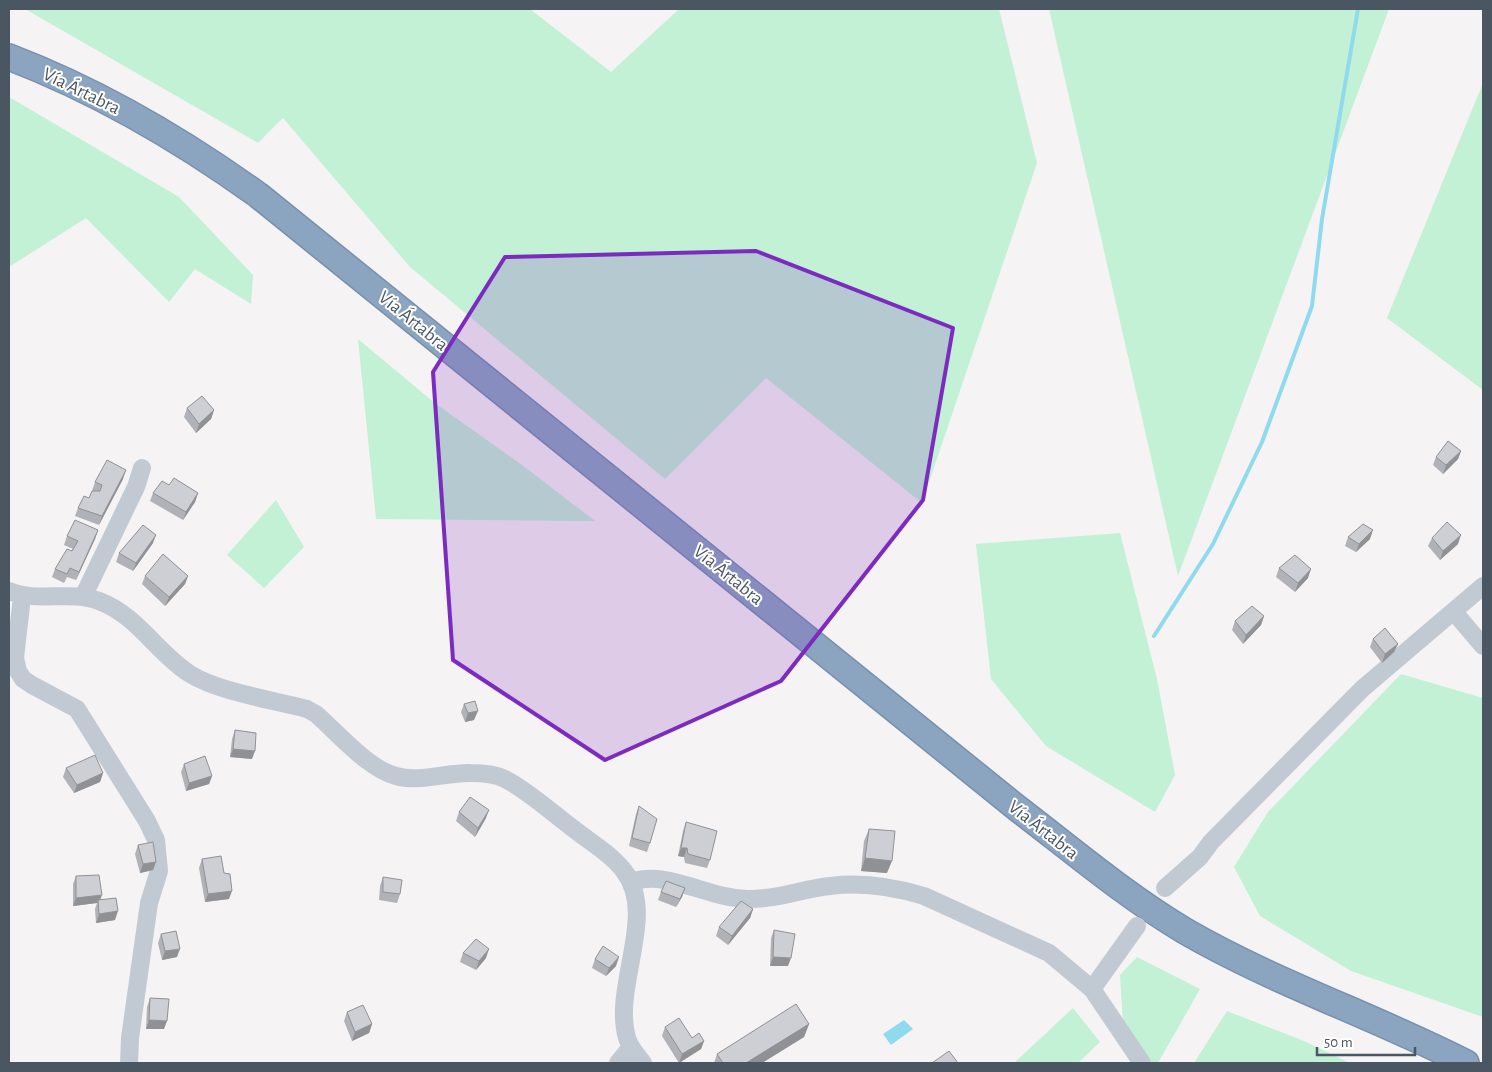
<svg xmlns="http://www.w3.org/2000/svg" width="1492" height="1072" viewBox="0 0 1492 1072" font-family="'Alegreya Sans',sans-serif">
  <style>
    .green { fill: #c3f1d5 }
    .water { fill: #90daee }
    .lines { fill: none; stroke-linecap: round; stroke-linejoin: round }
    .stream { stroke: #90daee; stroke-width: 4 }
    .highway-casing { stroke: #7690ad; stroke-width: 28 }
    .minor { stroke: #c1cad2; stroke-width: 18 }
    .highway { stroke: #8ba5c1; stroke-width: 25 }
    .wall { fill: #b0b2b7 }
    .shaded-wall { fill: #909195 }
    .building { fill: #cdcfd5; stroke: #909195 }
    .marked { fill: #7b2cbf; fill-opacity: 0.2; stroke: #7b2cbf; stroke-width: 4; stroke-linejoin: round }
    .labels { text-anchor: middle; stroke-width: 4; stroke-linejoin: round; paint-order: stroke }
    .street-label { font-size: 19px; fill: #4a5661; stroke: #fff }
  </style>
  <rect width="100%" height="100%" fill="#f5f3f3"/>
  <!-- green -->
  <path class="green" d="M 25,9 L 530,9 L 611,72 L 679,9 L 999,9 L 1037,163 L 922,503 L 766,378 L 665,479 L 410,267 L 283,118 L 258,143 Z
    M 1049,9 L 1389,9 L 1178,576 Z
    M 1483,83 L 1483,390 L 1387,318 Z
    M 9,97 L 179,197 L 253,275 L 251,304 L 195,269 L 169,302 L 86,218 L 9,267 Z
    M 358,339 L 436,404 L 522,465 L 595,521 L 376,519 Z
    M 276,500 L 304,547 L 264,588 L 227,555 Z
    M 1120,533 L 1157,679 L 1175,775 L 1155,812 L 1046,746 L 991,679 L 976,544 Z
    M 1401,674 L 1483,698 L 1483,1017 L 1351,971 L 1260,916 L 1234,867 L 1268,812 Z
    M 1137,957 L 1200,989 L 1158,1063 L 1149,1063 L 1123,1023 L 1120,975 Z
    M 1073,1008 L 1100,1042 L 1078,1063 L 1014,1063 Z
    M 1227,1011 L 1304,1041 L 1350,1063 L 1194,1063 Z"/>
  <!-- water -->
  <path class="water" d="M 904,1020 L 913,1029 L 891,1045 L 883,1034 Z"/>
  <g class="lines">
    <!-- stream -->
    <path class="stream" d="M 1154,636 L 1213,544 L 1262,442 L 1312,306 L 1322,219 L 1358,9"/>
    <!-- highway casing -->
    <g class="highway-casing">
      <path id="highway" d="M 9,57 C 98,91 180,139 258,195 L 1017,808 C 1072,850 1126,896 1185,931 C 1275,983 1374,1016 1466,1063"/>
    </g>
    <!-- minor -->
    <path class="minor" d="M 9,591 C 37,603 70,590 99,601 C 137,615 157,653 190,674 C 219,692 273,700 307,709 L 316,714 C 339,734 367,768 396,776 C 420,783 447,772 471,773 C 482,773 495,774 505,779 C 530,792 552,813 575,830 C 592,843 612,855 624,871 C 658,915 612,986 627,1038 C 630,1048 637,1055 643,1063
      M 22,597 L 15,658 L 18,671 L 23,679 L 32,685 L 77,709 L 147,821 L 156,840 L 159,871 L 149,903 L 130,1038 L 129,1063
      M 83,597 L 136,487 L 142,468
      M 1454,612 L 1483,646
      M 630,881 C 639,880 649,878 657,879 C 688,882 715,898 747,899 C 775,900 802,889 830,886 C 861,882 894,887 924,896 L 1049,953 L 1092,989 L 1142,1063
      M 1165,888 L 1200,857 L 1211,842 L 1362,689 L 1483,586
      M 1092,989 L 1137,926
      M 618,1063 L 631,1047"/>
    <!-- highway -->
    <use href="#highway" class="highway"/>
  </g>
  <!-- wall -->
  <path class="wall" d="M 187,408 L 214,410 L 211,419 L 196,433 L 184,417 Z
    M 1461,451 L 1458,459 L 1443,474 L 1433,465 L 1436,457 Z
    M 123,479 L 99,525 L 75,516 L 78,508 L 89,498 L 93,491 L 92,491 L 95,482 Z
    M 169,485 L 198,493 L 195,502 L 183,520 L 150,501 L 153,493 Z
    M 98,530 L 95,539 L 76,580 L 67,577 L 64,583 L 52,577 L 55,569 L 73,549 L 64,545 L 67,536 Z
    M 1348,537 L 1370,539 L 1356,552 L 1345,546 Z
    M 1432,538 L 1458,544 L 1440,560 L 1428,546 Z
    M 153,543 L 133,571 L 116,562 L 119,553 Z
    M 1279,568 L 1308,578 L 1295,592 L 1276,577 Z
    M 145,576 L 188,576 L 185,584 L 165,606 L 142,584 Z
    M 1264,616 L 1261,625 L 1243,644 L 1232,630 L 1235,621 Z
    M 1373,639 L 1398,644 L 1394,652 L 1382,663 L 1370,647 Z
    M 464,704 L 474,720 L 465,722 L 461,712 Z
    M 235,730 L 252,759 L 230,757 L 232,739 Z
    M 184,764 L 212,776 L 209,784 L 186,791 L 181,772 Z
    M 66,768 L 103,773 L 100,782 L 74,793 L 63,777 Z
    M 639,806 L 650,843 L 647,852 L 629,846 L 636,814 Z
    M 459,812 L 486,818 L 475,837 L 456,821 Z
    M 686,822 L 710,860 L 707,868 L 685,863 L 684,857 L 678,856 L 683,831 Z
    M 869,829 L 887,873 L 861,871 L 864,841 Z
    M 138,845 L 156,862 L 153,870 L 140,873 L 135,854 Z
    M 202,859 L 229,899 L 205,902 L 199,868 Z
    M 76,876 L 100,900 L 115,920 L 96,923 L 95,909 L 97,903 L 73,906 L 73,884 Z
    M 383,877 L 400,894 L 397,903 L 379,900 L 380,886 Z
    M 685,888 L 682,897 L 676,907 L 658,900 L 661,892 Z
    M 753,909 L 750,918 L 728,945 L 716,936 L 719,927 Z
    M 774,930 L 788,966 L 770,966 L 771,938 Z
    M 161,934 L 177,957 L 162,960 L 158,943 Z
    M 463,953 L 486,958 L 476,970 L 460,962 Z
    M 595,959 L 616,966 L 606,976 L 592,968 Z
    M 150,998 L 164,1029 L 146,1029 L 147,1007 Z
    M 347,1012 L 372,1024 L 369,1033 L 352,1041 L 344,1021 Z
    M 809,1024 L 804,1037 L 762,1063 L 714,1063 L 717,1054 Z
    M 665,1027 L 692,1038 L 704,1041 L 701,1049 L 679,1063 L 662,1036 Z"/>
  <!-- shaded-wall -->
  <path class="shaded-wall" d="M 214,410 L 211,419 L 196,433 L 199,424 Z
    M 1461,451 L 1458,459 L 1443,474 L 1446,465 Z
    M 126,470 L 123,479 L 99,525 L 102,516 Z
    M 198,493 L 195,502 L 183,520 L 186,512 Z
    M 98,530 L 95,539 L 76,580 L 79,572 Z
    M 1373,530 L 1370,539 L 1356,552 L 1359,544 Z
    M 156,535 L 153,543 L 133,571 L 136,563 Z
    M 1461,535 L 1458,544 L 1440,560 L 1443,551 Z
    M 1311,569 L 1308,578 L 1295,592 L 1298,583 Z
    M 188,576 L 185,584 L 165,606 L 169,597 Z
    M 1264,616 L 1261,625 L 1243,644 L 1246,635 Z
    M 1398,644 L 1394,652 L 1382,663 L 1385,654 Z
    M 478,711 L 474,720 L 465,722 L 468,713 Z
    M 233,749 L 255,751 L 252,759 L 230,757 Z
    M 103,773 L 100,782 L 74,793 L 77,785 Z
    M 212,776 L 209,784 L 186,791 L 189,783 Z
    M 489,810 L 486,818 L 475,837 L 478,828 Z
    M 681,848 L 687,848 L 684,857 L 678,856 Z
    M 865,858 L 892,861 L 887,873 L 861,871 Z
    M 156,862 L 153,870 L 140,873 L 143,864 Z
    M 685,888 L 682,897 L 676,907 L 680,899 Z
    M 232,891 L 229,899 L 205,902 L 208,894 Z
    M 102,895 L 99,903 L 98,900 L 97,903 L 73,906 L 76,898 Z
    M 753,909 L 750,918 L 728,945 L 732,936 Z
    M 118,911 L 115,920 L 96,923 L 99,914 Z
    M 180,949 L 177,957 L 162,960 L 165,951 Z
    M 489,949 L 486,958 L 476,970 L 479,961 Z
    M 619,957 L 616,966 L 606,976 L 609,968 Z
    M 773,957 L 791,958 L 788,966 L 770,966 Z
    M 149,1020 L 167,1021 L 164,1029 L 146,1029 Z
    M 372,1024 L 369,1033 L 352,1041 L 355,1032 Z
    M 809,1024 L 804,1037 L 762,1063 L 746,1063 Z
    M 704,1041 L 701,1049 L 679,1063 L 682,1054 Z"/>
  <!-- building -->
  <path class="building" d="M 202,396 L 214,410 L 199,424 L 187,408 Z
    M 1448,441 L 1461,451 L 1446,465 L 1436,457 Z
    M 107,460 L 126,470 L 102,516 L 78,508 L 84,496 L 89,498 L 92,491 L 100,491 L 102,485 L 95,482 Z
    M 174,478 L 198,493 L 186,512 L 153,493 L 162,481 L 169,485 Z
    M 75,520 L 98,530 L 79,572 L 70,568 L 67,574 L 55,569 L 67,549 L 72,551 L 78,541 L 67,536 Z
    M 1447,522 L 1461,535 L 1443,551 L 1432,538 Z
    M 1363,524 L 1373,530 L 1359,544 L 1348,537 Z
    M 143,525 L 156,535 L 136,563 L 119,553 Z
    M 163,554 L 188,576 L 169,597 L 145,576 Z
    M 1295,555 L 1311,569 L 1298,583 L 1279,568 Z
    M 1252,606 L 1264,616 L 1246,635 L 1235,621 Z
    M 1385,628 L 1398,644 L 1385,654 L 1373,639 Z
    M 475,701 L 478,711 L 468,713 L 464,704 Z
    M 235,730 L 256,733 L 255,751 L 233,749 Z
    M 95,755 L 103,773 L 77,785 L 66,768 Z
    M 205,756 L 212,776 L 189,783 L 184,764 Z
    M 470,797 L 489,810 L 478,828 L 459,812 Z
    M 639,806 L 657,819 L 650,843 L 632,838 Z
    M 686,822 L 717,831 L 710,860 L 688,854 L 687,848 L 681,848 Z
    M 869,829 L 895,831 L 892,861 L 865,858 Z
    M 153,842 L 156,862 L 143,864 L 138,845 Z
    M 221,856 L 224,873 L 230,874 L 232,891 L 208,894 L 202,859 Z
    M 99,875 L 102,895 L 76,898 L 76,876 Z
    M 383,877 L 402,880 L 400,894 L 383,892 Z
    M 666,881 L 685,888 L 680,899 L 661,892 Z
    M 116,898 L 118,911 L 99,914 L 98,900 Z
    M 741,901 L 753,909 L 732,936 L 719,927 Z
    M 774,930 L 795,934 L 791,958 L 773,957 Z
    M 176,931 L 180,949 L 165,951 L 161,934 Z
    M 476,939 L 489,949 L 479,961 L 463,953 Z
    M 603,946 L 619,957 L 609,968 L 595,959 Z
    M 150,998 L 169,999 L 167,1021 L 149,1020 Z
    M 796,1004 L 809,1024 L 746,1063 L 723,1063 L 717,1054 Z
    M 363,1005 L 372,1024 L 355,1032 L 347,1012 Z
    M 679,1018 L 692,1038 L 699,1033 L 704,1041 L 682,1054 L 665,1027 Z
    M 949,1051 L 958,1063 L 932,1063 Z"/>
  <!-- marked area -->
  <path class="marked" d="M 756,251 L 953,328 L 923,500 L 781,681 L 605,760 L 453,660 L 433,372 L 505,257 Z"/>
  <g class="labels">
    <!-- street labels -->
    <g class="street-label">
      <text transform="translate(82 90) rotate(26)" y="7">Vía Ártabra</text>
      <text transform="translate(414 320) rotate(39)" y="7">Vía Ártabra</text>
      <text transform="translate(729 574) rotate(39)" y="7">Vía Ártabra</text>
      <text transform="translate(1044 829) rotate(38)" y="7">Vía Ártabra</text>
    </g>
  </g>
  <!-- border -->
  <rect width="1492" height="1072" fill="none" stroke="#4a5661" stroke-width="20"/>
  <!-- scale -->
  <path d="M1317 1047v8h98v-8" fill="none" stroke="#4a5661" stroke-width="2.5"/>
  <text x="1324" y="1047" font-size="15" fill="#4a5661" stroke="#ffffff" stroke-width="4" paint-order="stroke">50 m</text>
</svg>
